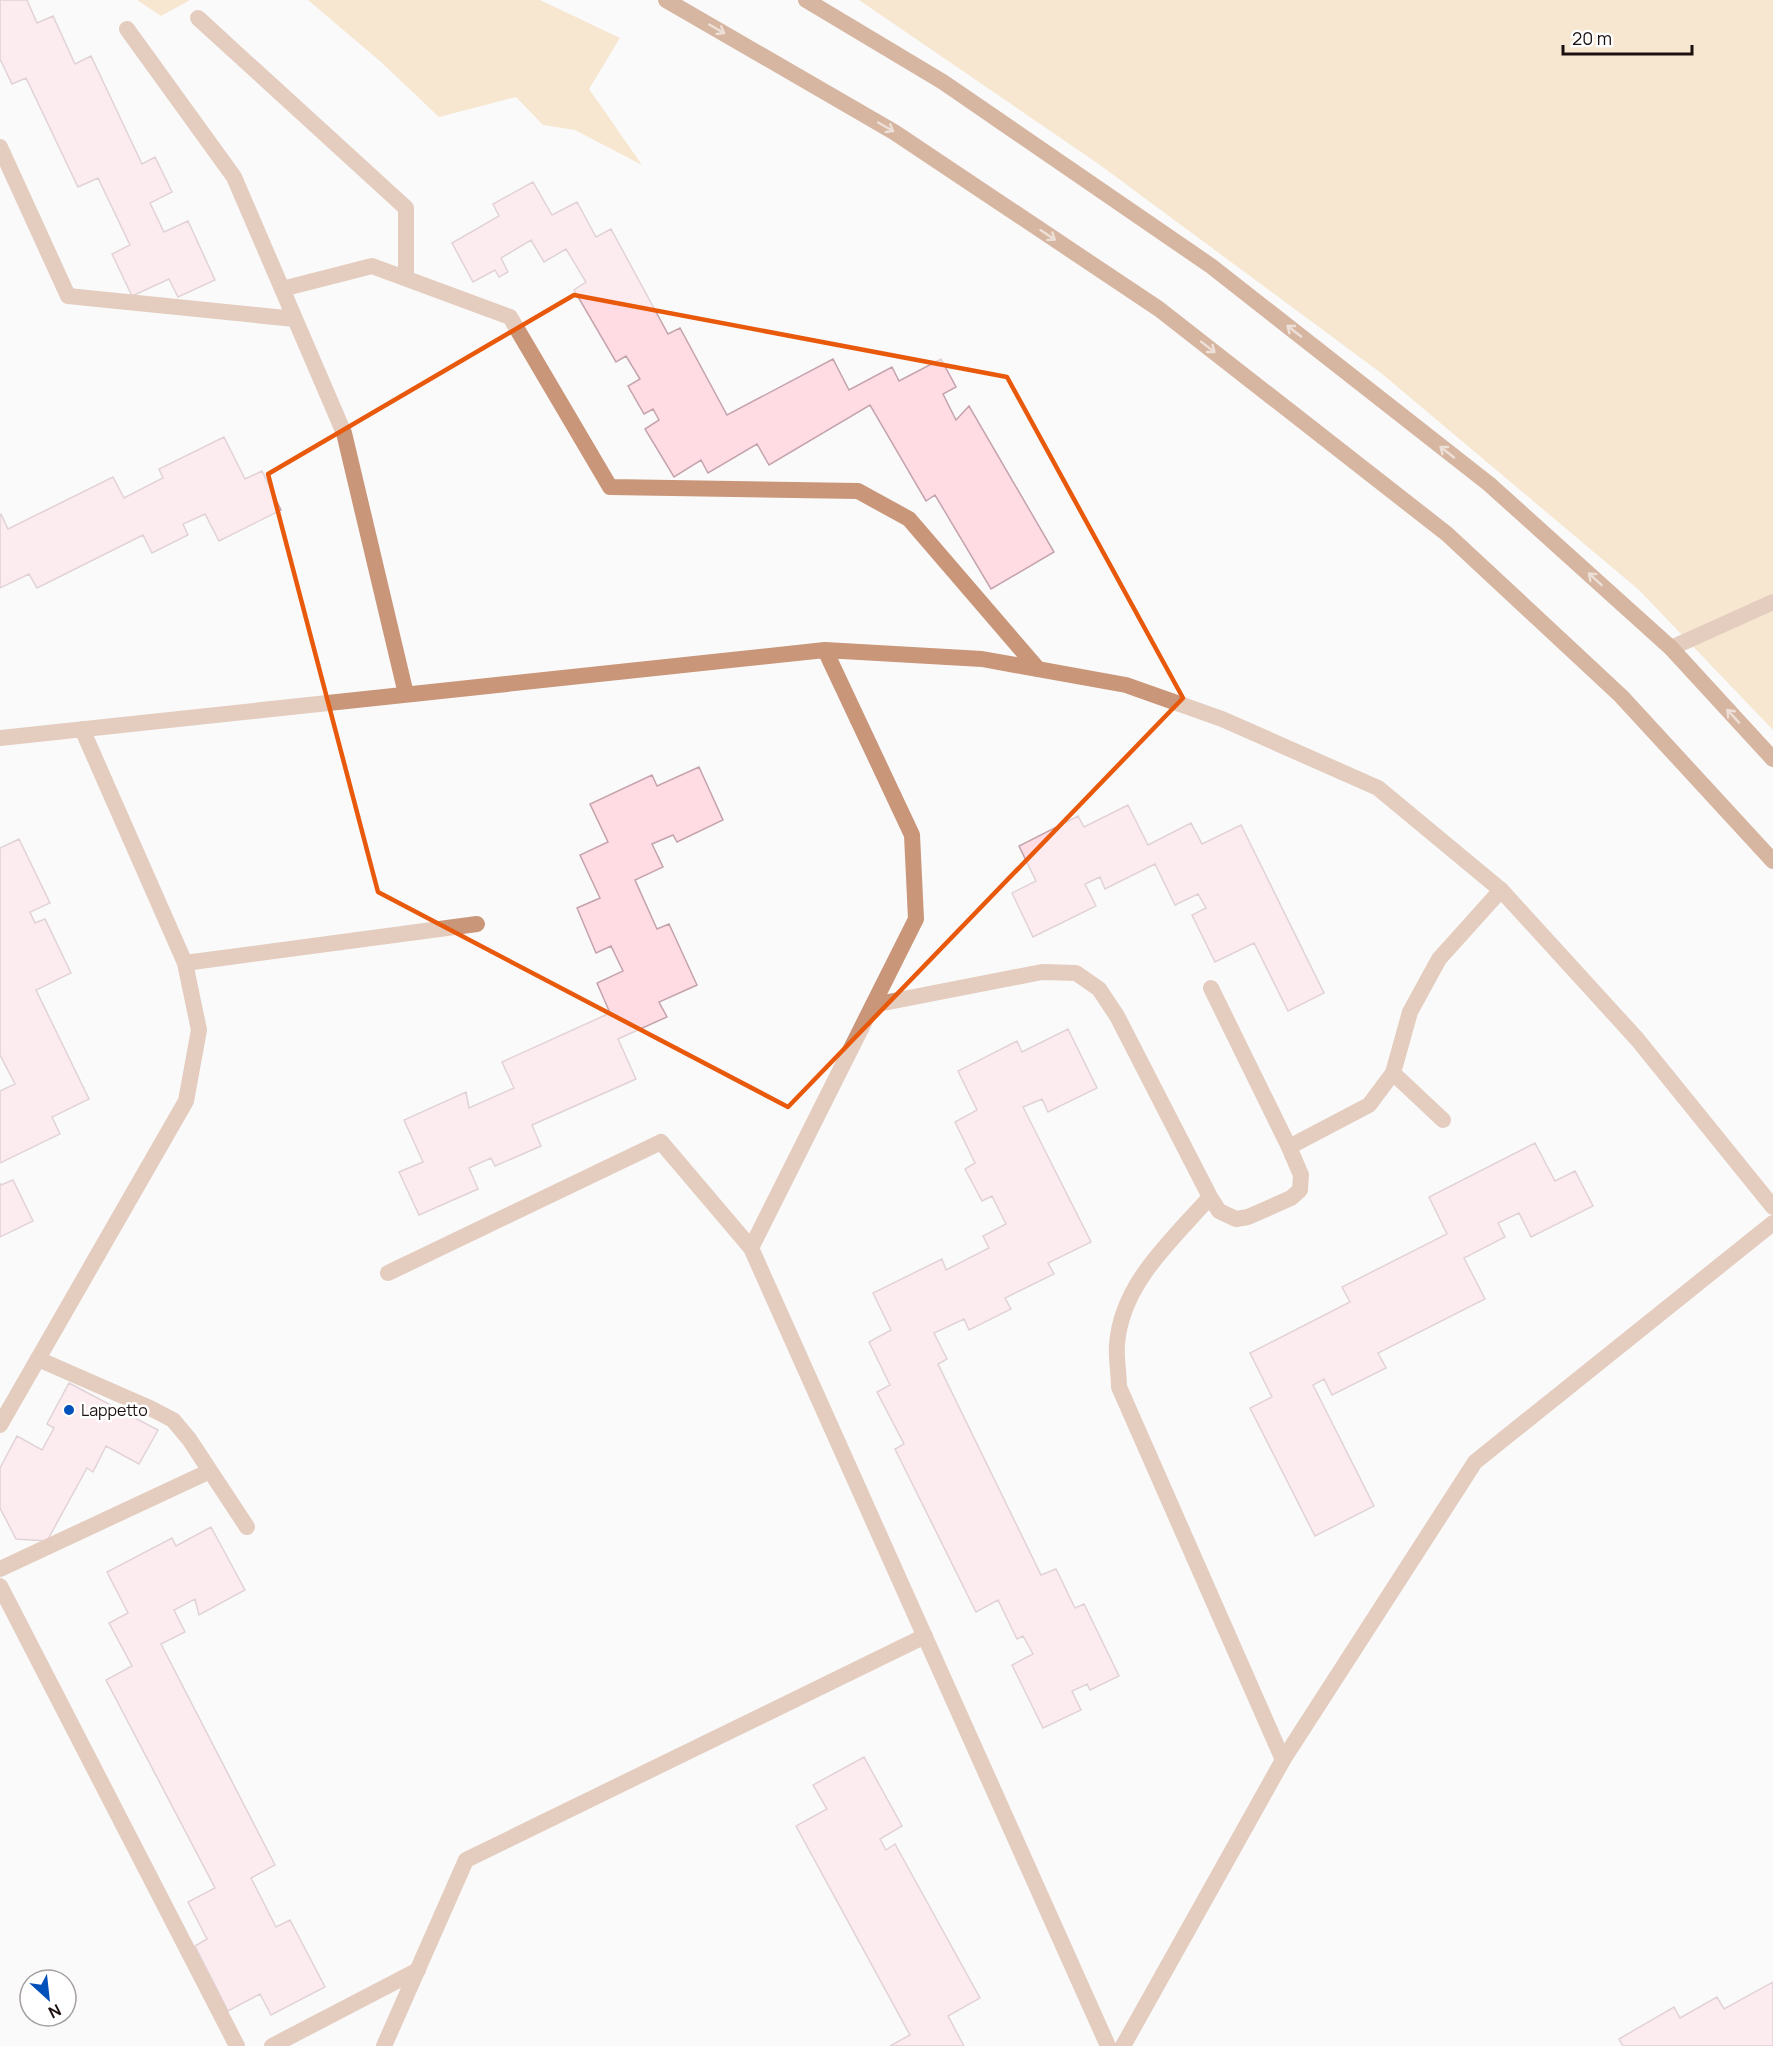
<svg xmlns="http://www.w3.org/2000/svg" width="1773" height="2046" viewBox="0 0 1773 2046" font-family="Manrope,sans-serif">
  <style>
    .green { fill: #f3d09e }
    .building { fill: #ffdbe4; stroke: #c4a3ac; stroke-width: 1.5 }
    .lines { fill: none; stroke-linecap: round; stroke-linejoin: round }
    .service { stroke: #c99679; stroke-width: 16 }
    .minor { stroke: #c99679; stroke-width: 16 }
    .secondary { stroke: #ad6437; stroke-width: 16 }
    .oneway { stroke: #dec1af }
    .marked { fill: none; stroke: #e8590c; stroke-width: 4.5; stroke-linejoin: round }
    .poi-dot { fill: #0151bb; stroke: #fff; stroke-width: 2 }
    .labels { text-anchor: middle; stroke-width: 5; stroke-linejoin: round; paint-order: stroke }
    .poi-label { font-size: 16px; fill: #1d1110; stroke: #fff; text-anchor: start }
  </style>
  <rect width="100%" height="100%" fill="#fafafa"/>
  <!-- green -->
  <path class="green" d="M 137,0 L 190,0 L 161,16 Z
    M 308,0 L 540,0 L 620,38 L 589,89 L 642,165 L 575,130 L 543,125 L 516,97 L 439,117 L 381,62 Z
    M 859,0 L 1773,0 L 1773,730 L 1639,590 L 1381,373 L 1100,165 Z"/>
  <!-- building -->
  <path class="building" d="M 0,0 L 27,0 L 37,23 L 53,16 L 75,64 L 91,56 L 142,164 L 155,157 L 172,192 L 150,203 L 164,232 L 188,221 L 215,280 L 178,297 L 169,279 L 132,296 L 112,254 L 130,245 L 98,178 L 78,187 L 26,78 L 12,84 L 0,59 Z
    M 533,182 L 552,215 L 577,202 L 596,237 L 611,229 L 668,334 L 680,328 L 727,415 L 833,359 L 849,390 L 892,367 L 899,381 L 941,359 L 956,387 L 943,394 L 956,420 L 969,406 L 1054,552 L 991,589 L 935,495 L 926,501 L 870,405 L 769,465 L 757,444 L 708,473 L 701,460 L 674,477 L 645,429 L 659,420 L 653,409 L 644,414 L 628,386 L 640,379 L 626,356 L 616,362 L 574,290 L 586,282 L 566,249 L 544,262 L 531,240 L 501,258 L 508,272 L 499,277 L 495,270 L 473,282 L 452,243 L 499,216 L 493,204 Z
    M 224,437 L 245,479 L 262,471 L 281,510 L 219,541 L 205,514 L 183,524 L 188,535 L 152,553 L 143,535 L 37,588 L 29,574 L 0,588 L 0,515 L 1,514 L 8,529 L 113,477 L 124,498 L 163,478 L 159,469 Z
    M 699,767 L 723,820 L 677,842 L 673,835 L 652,844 L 663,867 L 635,880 L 657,929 L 669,924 L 697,985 L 659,1002 L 667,1017 L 618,1039 L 636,1079 L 532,1125 L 541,1146 L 495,1166 L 491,1158 L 469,1168 L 478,1189 L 419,1215 L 399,1172 L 423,1162 L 404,1120 L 466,1092 L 469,1108 L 514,1088 L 502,1062 L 610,1013 L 597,983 L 623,971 L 611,946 L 596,953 L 577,908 L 600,898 L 580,855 L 608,842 L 590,804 L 652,775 L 657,786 Z
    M 1128,805 L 1148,845 L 1191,823 L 1202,844 L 1241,825 L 1324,993 L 1288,1011 L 1254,943 L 1215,962 L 1192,915 L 1206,908 L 1198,894 L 1175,905 L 1155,864 L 1105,889 L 1100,877 L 1085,884 L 1096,906 L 1033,937 L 1012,893 L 1036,881 L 1019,846 L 1078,816 L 1084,827 Z
    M 19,839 L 50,903 L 30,912 L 35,923 L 45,919 L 71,973 L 36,990 L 89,1099 L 52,1117 L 60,1134 L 0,1163 L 0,1091 L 15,1084 L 0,1055 L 0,848 Z
    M 1068,1029 L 1097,1088 L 1048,1112 L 1042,1099 L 1023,1107 L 1091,1242 L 1048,1263 L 1054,1274 L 1005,1298 L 1011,1309 L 969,1330 L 964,1319 L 934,1333 L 947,1359 L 938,1364 L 1041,1575 L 1056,1569 L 1075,1608 L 1084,1604 L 1119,1676 L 1090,1690 L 1087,1684 L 1072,1691 L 1081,1710 L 1043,1728 L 1012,1665 L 1033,1654 L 1023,1636 L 1017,1639 L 998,1600 L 976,1612 L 895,1449 L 904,1444 L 877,1392 L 890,1385 L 869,1342 L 891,1330 L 873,1293 L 942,1259 L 946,1270 L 989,1248 L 983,1236 L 1006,1224 L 992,1196 L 982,1201 L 965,1169 L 975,1163 L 955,1122 L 977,1110 L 958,1071 L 1017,1041 L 1022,1052 Z
    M 1535,1143 L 1555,1181 L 1575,1171 L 1593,1206 L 1531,1237 L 1519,1213 L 1498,1223 L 1505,1237 L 1464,1258 L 1485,1299 L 1378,1353 L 1386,1368 L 1332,1395 L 1324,1379 L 1313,1385 L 1374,1506 L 1315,1536 L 1250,1408 L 1272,1397 L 1250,1353 L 1350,1302 L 1342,1287 L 1447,1234 L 1429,1197 Z
    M 13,1180 L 33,1221 L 0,1237 L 0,1183 L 1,1185 Z
    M 69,1383 L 158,1430 L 139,1464 L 106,1446 L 93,1472 L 87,1468 L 47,1541 L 16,1539 L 0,1508 L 0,1468 L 17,1436 L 42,1450 L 54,1428 L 47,1424 Z
    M 211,1527 L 245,1590 L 199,1615 L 195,1599 L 174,1610 L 185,1632 L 161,1644 L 275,1865 L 251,1878 L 276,1927 L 290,1920 L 325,1987 L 271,2015 L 260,1994 L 228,2011 L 195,1946 L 207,1939 L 188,1902 L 215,1888 L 106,1680 L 132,1666 L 109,1623 L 128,1613 L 107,1572 L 172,1538 L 176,1546 Z
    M 864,1757 L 902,1826 L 880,1839 L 886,1850 L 895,1844 L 980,1998 L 948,2016 L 964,2046 L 890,2046 L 910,2035 L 796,1826 L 827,1809 L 813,1785 Z
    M 1773,1982 L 1773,2046 L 1623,2046 L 1619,2039 L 1674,2007 L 1680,2018 L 1717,1997 L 1724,2009 Z"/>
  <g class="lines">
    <!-- service -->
    <path class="service" d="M 198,18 L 406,208 L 406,278
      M 127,29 L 234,177 L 344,433 L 406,694
      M 0,147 L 68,296 L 295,319
      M 282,289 L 372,266 L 510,317 L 610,487 L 858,491 L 909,519 L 1038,669
      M 185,963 L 477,924
      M 873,1005 L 1042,972 L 1076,973 L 1099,989 L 1117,1016 L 1210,1197 L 1219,1211 L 1236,1219 L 1248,1217 L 1291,1198 L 1300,1190 L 1301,1175 L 1289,1147 L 1211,988
      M 1393,1073 L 1443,1120
      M 1289,1147 L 1369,1105 L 1393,1073 L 1410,1012 L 1439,959 L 1501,890
      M 1210,1197 C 1172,1240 1121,1284 1117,1345 C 1116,1359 1119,1373 1119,1387 L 1283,1760
      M 388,1273 L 661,1142 L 751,1248
      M 38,1359 L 150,1408 L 173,1420 L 189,1439 L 247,1527
      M 0,1569 L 210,1471"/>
    <!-- minor -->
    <path class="minor" d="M 1671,648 L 1773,602
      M 825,650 L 912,835 L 916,919 L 751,1248 L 1108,2046
      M 0,738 L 825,650 L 982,659 L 1126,685 L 1222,719 L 1378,788 L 1501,890 L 1637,1039 L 1773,1207
      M 0,1425 L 186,1101 L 199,1030 L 185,963 L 82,729
      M 0,1586 L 237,2046
      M 272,2046 L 418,1970
      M 384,2046 L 466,1860 L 925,1636
      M 1123,2046 L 1283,1760 L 1475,1462 L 1773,1223"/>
    <!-- secondary -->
    <path class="secondary" d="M 666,0 L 894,132 L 1159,309 L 1447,534 L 1621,696 L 1773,861
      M 806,0 L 943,82 L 1211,266 L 1489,484 L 1671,648 L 1773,759"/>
  </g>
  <!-- one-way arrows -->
  <defs><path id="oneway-shaft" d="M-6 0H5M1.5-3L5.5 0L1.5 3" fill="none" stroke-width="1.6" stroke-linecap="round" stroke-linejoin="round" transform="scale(1.5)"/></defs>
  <g class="oneway">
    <use href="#oneway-shaft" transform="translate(717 29) rotate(30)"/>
    <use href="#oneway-shaft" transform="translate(886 127) rotate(30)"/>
    <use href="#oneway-shaft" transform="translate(1048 235) rotate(34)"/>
    <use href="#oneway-shaft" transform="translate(1294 331) rotate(-142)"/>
    <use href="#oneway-shaft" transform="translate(1208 347) rotate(38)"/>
    <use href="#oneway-shaft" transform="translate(1447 452) rotate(-142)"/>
    <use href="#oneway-shaft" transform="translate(1595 579) rotate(-138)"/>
    <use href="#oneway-shaft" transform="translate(1733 716) rotate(-133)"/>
  </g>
  <!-- marked area -->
  <path d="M0 0H1773V2046H0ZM 574,295 L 1007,377 L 1183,698 L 788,1107 L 378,892 L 268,474 Z" fill="#fafafa" fill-opacity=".55" fill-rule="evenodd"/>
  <path class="marked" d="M 574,295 L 1007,377 L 1183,698 L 788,1107 L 378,892 L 268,474 Z"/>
  <!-- markers -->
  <circle class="poi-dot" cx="69" cy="1410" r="6"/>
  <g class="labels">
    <!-- poi labels -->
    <g class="poi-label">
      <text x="81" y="1416">Lappetto</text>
    </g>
  </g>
  <!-- north arrow -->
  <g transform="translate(48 1998) rotate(153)"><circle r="28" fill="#ffffff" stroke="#a5a09f" stroke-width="1.5"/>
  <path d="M0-4.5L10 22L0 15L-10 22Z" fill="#0151bb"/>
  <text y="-9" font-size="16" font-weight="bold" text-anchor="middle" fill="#1d1110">N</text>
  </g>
  <!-- scale -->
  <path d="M1563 45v9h129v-9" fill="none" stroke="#1d1110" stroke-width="3"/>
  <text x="1572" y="45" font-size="18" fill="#1d1110" stroke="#ffffff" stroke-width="4.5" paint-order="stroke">20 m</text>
</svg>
